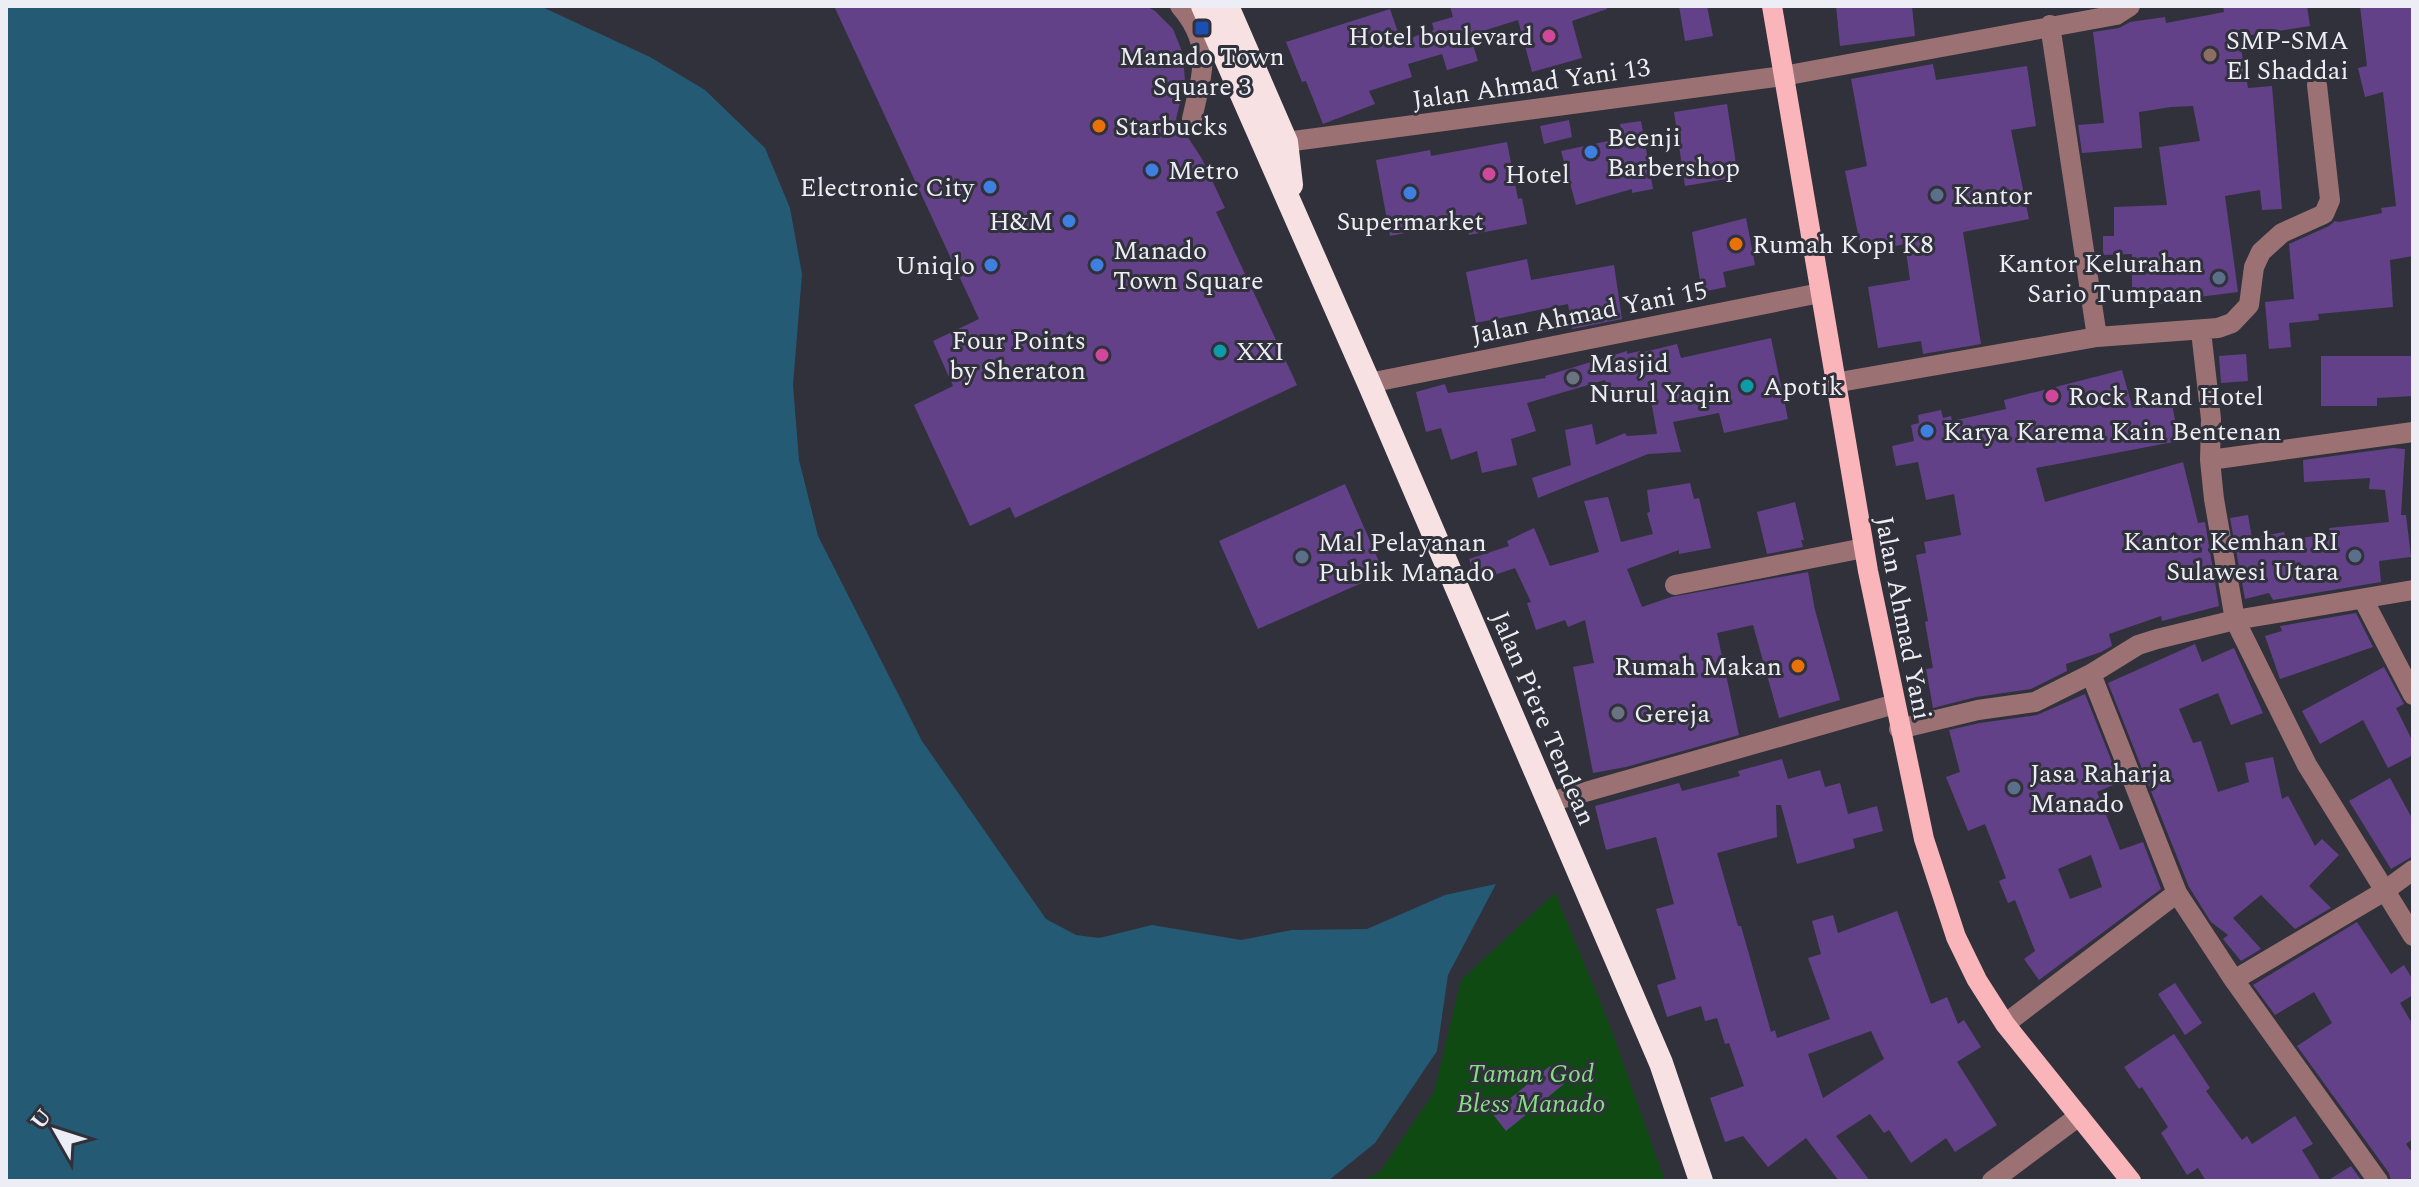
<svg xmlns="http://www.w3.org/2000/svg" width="2419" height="1187" viewBox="0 0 2419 1187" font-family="Spectral,serif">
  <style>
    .green { fill: #0f4a13 }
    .water { fill: #245a74 }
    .building { fill: #634189; fill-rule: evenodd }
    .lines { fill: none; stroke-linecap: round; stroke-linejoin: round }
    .minor { stroke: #9b7174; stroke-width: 20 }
    .major { stroke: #f9b5b9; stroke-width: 20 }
    .highway { stroke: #f7e1e2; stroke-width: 24 }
    .transit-dot { fill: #1a4fb4; stroke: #31313b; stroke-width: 3 }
    .hotel-dot { fill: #d1479c; stroke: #31313b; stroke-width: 3 }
    .education-dot { fill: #8d6e63; stroke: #31313b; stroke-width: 3 }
    .food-dot { fill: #e8710a; stroke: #31313b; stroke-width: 3 }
    .shop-dot { fill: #3f7fe0; stroke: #31313b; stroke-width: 3 }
    .service-dot { fill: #5c6f8a; stroke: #31313b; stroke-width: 3 }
    .culture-dot { fill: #0f9aa8; stroke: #31313b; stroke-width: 3 }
    .worship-dot { fill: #6b7280; stroke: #31313b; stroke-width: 3 }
    .labels { text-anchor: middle; stroke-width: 6; stroke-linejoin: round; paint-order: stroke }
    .poi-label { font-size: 26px; fill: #edeef5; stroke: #31313b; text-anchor: start }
    .street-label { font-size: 26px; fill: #edeef5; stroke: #31313b }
    .park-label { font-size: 26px; font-style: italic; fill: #86dd85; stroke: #31313b }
  </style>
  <rect width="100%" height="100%" fill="#31313b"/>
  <!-- green -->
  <path class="green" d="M 1555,893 L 1610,1026 L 1665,1181 L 1361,1181 L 1380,1172 L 1434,1092 L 1461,980 Z"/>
  <!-- water -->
  <path class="water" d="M 6,6 L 540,6 L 650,57 L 705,90 L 765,148 L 790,208 L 802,274 L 793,385 L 799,460 L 818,536 L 922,741 L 1046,919 L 1076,935 L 1099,938 L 1152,925 L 1241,940 L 1292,930 L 1367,929 L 1445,895 L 1496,884 L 1448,975 L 1437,1051 L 1375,1143 L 1328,1181 L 6,1181 Z"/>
  <!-- building -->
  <path class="building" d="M 834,6 L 1146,6 L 1155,11 L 1173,29 L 1183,54 L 1185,81 L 1176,119 L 1202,159 L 1225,208 L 1216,212 L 1297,385 L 1015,518 L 1010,507 L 970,526 L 914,405 L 953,386 L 933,341 L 979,319 Z
    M 1450,6 L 1606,6 L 1607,9 L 1572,21 L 1582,58 L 1532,72 L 1518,20 L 1470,35 L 1478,61 L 1447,70 L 1442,54 L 1408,64 L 1412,77 L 1369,91 L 1375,104 L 1323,124 L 1306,81 L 1302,82 L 1286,42 L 1390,9 L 1401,41 L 1434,30 L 1432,23 L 1453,17 Z
    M 1679,6 L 1707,6 L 1713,36 L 1685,41 Z
    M 1836,6 L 1912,6 L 1915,36 L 1840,46 Z
    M 2223,6 L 2307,6 L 2310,26 L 2239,37 L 2248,88 L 2272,86 L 2282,209 L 2262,210 L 2260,190 L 2225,196 L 2238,292 L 2183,299 L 2183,303 L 2132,304 L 2132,254 L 2103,255 L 2103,236 L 2114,236 L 2114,207 L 2167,205 L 2159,147 L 2200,141 L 2193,106 L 2171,107 L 2139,112 L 2142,148 L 2082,153 L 2078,125 L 2104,123 L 2093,32 L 2119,28 L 2130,22 L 2165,17 L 2166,23 L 2224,12 Z
    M 2360,6 L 2413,6 L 2413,256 L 2390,260 L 2393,307 L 2318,314 L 2319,320 L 2289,323 L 2291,347 L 2269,349 L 2265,302 L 2294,299 L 2289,244 L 2329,226 L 2335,221 L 2339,222 L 2382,213 L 2381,208 L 2396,206 L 2383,92 L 2365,97 L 2358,68 L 2367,66 Z
    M 1933,64 L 1936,80 L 2027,66 L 2036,126 L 2011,130 L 2029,219 L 1963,232 L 1981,344 L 1923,354 L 1921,341 L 1878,348 L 1868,287 L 1910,280 L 1905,244 L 1862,253 L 1845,171 L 1867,166 L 1851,79 Z
    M 1727,104 L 1738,177 L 1685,186 L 1674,112 Z
    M 1569,120 L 1572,137 L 1544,144 L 1540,126 Z
    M 1641,121 L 1653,189 L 1632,193 L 1632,189 L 1576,205 L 1561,151 L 1622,138 L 1620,124 Z
    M 1507,142 L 1518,199 L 1522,198 L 1527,224 L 1469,235 L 1467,221 L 1390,236 L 1376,160 L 1430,150 L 1431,156 Z
    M 1746,218 L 1755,265 L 1723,272 L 1726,287 L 1702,292 L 1692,232 Z
    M 1527,259 L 1531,280 L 1614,265 L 1622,319 L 1572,329 L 1568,304 L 1476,323 L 1466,272 Z
    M 1771,338 L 1788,419 L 1724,433 L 1719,413 L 1673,422 L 1681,452 L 1648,454 L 1538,498 L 1532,478 L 1571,465 L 1565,430 L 1592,424 L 1596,445 L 1625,433 L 1627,436 L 1657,434 L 1649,389 L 1610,399 L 1605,380 L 1527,403 L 1536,431 L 1511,439 L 1517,465 L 1482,473 L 1477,451 L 1451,460 L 1441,428 L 1426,432 L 1416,392 L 1445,384 L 1448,393 L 1546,378 L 1545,376 L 1627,351 L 1627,354 L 1640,351 L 1640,353 L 1677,344 L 1681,358 Z
    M 2246,354 L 2248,381 L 2221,383 L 2219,356 Z
    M 2321,356 L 2413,356 L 2413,396 L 2377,398 L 2377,406 L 2321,406 Z
    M 2122,370 L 2132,406 L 2171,399 L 2179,441 L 2036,468 L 2045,502 L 2183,462 L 2198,523 L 2205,522 L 2219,606 L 2162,621 L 2161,616 L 2109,634 L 2112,646 L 2101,652 L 2066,664 L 2067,671 L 2031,689 L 1976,697 L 1933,708 L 1926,669 L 1933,668 L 1925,622 L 1928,621 L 1916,555 L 1926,553 L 1924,542 L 1961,535 L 1954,494 L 1926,500 L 1918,462 L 1896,466 L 1892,446 L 1914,441 L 1911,425 L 1919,423 L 1918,415 L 1941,410 L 1943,418 L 1951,416 L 1952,421 L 2006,409 L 2004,400 Z
    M 2393,448 L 2405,449 L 2401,515 L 2406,515 L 2411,557 L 2379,561 L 2381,582 L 2273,600 L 2269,593 L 2245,599 L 2230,518 L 2248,515 L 2252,538 L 2284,532 L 2286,541 L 2330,533 L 2329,528 L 2389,522 L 2385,490 L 2369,489 L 2370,478 L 2304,482 L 2303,460 Z
    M 1690,483 L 1694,499 L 1699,498 L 1711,548 L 1679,554 L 1679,550 L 1627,569 L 1642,607 L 1671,597 L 1808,572 L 1815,610 L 1840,700 L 1779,718 L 1753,625 L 1717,633 L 1739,735 L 1626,767 L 1593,773 L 1573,667 L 1594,663 L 1585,620 L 1568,627 L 1565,620 L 1536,630 L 1527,603 L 1531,602 L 1515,568 L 1477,581 L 1469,559 L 1509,546 L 1507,541 L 1534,528 L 1550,566 L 1599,552 L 1584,501 L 1608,497 L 1621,542 L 1653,534 L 1647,513 L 1650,512 L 1647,490 Z
    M 1345,484 L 1384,573 L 1258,629 L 1219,541 Z
    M 1795,502 L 1804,540 L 1801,540 L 1803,547 L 1767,554 L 1757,512 Z
    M 2356,613 L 2373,647 L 2280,679 L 2265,636 L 2282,631 L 2280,626 Z
    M 2195,644 L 2202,662 L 2234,648 L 2263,713 L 2231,725 L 2218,693 L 2179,709 L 2193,743 L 2201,741 L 2218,792 L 2249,782 L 2245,763 L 2273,757 L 2282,799 L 2288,796 L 2315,846 L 2322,839 L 2339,855 L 2309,886 L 2331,908 L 2295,929 L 2261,895 L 2233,918 L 2261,949 L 2241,961 L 2223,939 L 2228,935 L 2211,922 L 2189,887 L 2108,683 Z
    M 2384,667 L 2404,704 L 2396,708 L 2413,742 L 2413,755 L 2388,768 L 2363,720 L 2320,744 L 2302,711 Z
    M 2085,694 L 2120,782 L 2097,792 L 2120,850 L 2143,842 L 2161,889 L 2039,980 L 2024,959 L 2035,951 L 2015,900 L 2008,903 L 1999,881 L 2006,878 L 1985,824 L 1968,831 L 1946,777 L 1960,772 L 1949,730 L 1980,723 L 2037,715 ZM 2091,855 L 2102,887 L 2070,899 L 2058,869 Z
    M 1782,759 L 1788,779 L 1820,770 L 1825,787 L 1840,783 L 1848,814 L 1877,806 L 1883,831 L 1853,839 L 1855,848 L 1797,864 L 1781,805 L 1776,805 L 1777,837 L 1717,853 L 1738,926 L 1741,926 L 1771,1032 L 1775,1030 L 1777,1038 L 1830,1019 L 1808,958 L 1821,954 L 1812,921 L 1833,915 L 1838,933 L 1897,911 L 1931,1004 L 1947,997 L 1958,1024 L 1964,1020 L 1981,1047 L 1957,1062 L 1997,1125 L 1955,1152 L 1946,1138 L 1911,1163 L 1889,1130 L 1884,1133 L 1870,1114 L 1836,1136 L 1870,1181 L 1839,1181 L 1806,1138 L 1768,1167 L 1743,1136 L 1725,1142 L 1710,1098 L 1744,1086 L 1729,1043 L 1725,1044 L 1717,1018 L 1705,1021 L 1701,1006 L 1667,1017 L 1657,985 L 1676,979 L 1656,909 L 1674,904 L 1656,837 L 1606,850 L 1595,806 L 1679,783 L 1682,791 L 1740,776 L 1738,771 ZM 1871,1031 L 1884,1059 L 1823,1098 L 1808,1054 Z
    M 2390,778 L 2413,820 L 2413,856 L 2391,869 L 2349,801 Z
    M 2357,922 L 2391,974 L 2404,965 L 2413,980 L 2413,995 L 2400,1003 L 2413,1025 L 2413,1139 L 2406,1144 L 2413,1154 L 2413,1177 L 2407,1181 L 2391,1181 L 2389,1173 L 2297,1046 L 2332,1023 L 2314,992 L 2275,1015 L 2253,985 Z
    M 2175,983 L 2202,1023 L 2185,1035 L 2158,994 Z
    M 2174,1034 L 2210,1088 L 2206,1091 L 2242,1140 L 2247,1136 L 2252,1144 L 2295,1116 L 2313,1144 L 2302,1150 L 2321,1181 L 2206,1181 L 2198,1168 L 2187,1175 L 2161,1133 L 2168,1127 L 2142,1087 L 2139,1089 L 2124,1067 Z
    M 1550,1066 L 1564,1084 L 1506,1131 L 1492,1113 Z
    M 2351,1166 L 2362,1181 L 2327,1181 Z"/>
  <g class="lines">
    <!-- minor -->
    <path class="minor" d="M 1180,6 C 1214,45 1202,73 1192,119
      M 2050,25 L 2097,337
      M 1286,142 L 1783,76 L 2116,15 L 2130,6
      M 2201,331 L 2211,419 L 2210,460 L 2214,499 L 2235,620 L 2307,765 L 2413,936
      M 1369,383 L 1820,293
      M 1834,383 L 2097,337 L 2218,328 L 2232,323 L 2249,305 L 2254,267 L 2261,252 L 2282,233 L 2324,214 L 2330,200 L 2317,85
      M 2210,460 L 2413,432
      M 1675,585 L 1864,548
      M 2363,599 L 2413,695
      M 1899,729 L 1978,710 L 2035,702 L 2091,674 L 2138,645 L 2157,639 L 2235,620 L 2413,590
      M 1550,802 L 1895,704
      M 2177,893 L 2234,980 L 2378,1181
      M 2234,980 L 2383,892 L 2413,870
      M 2005,1024 L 2177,893 L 2091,674
      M 1992,1181 L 2079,1116"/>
    <!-- major -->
    <path class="major" d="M 1772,6 L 1868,571 L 1924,839 L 1956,937 L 1977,980 L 2005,1024 L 2131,1181"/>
    <!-- highway -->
    <path class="highway" d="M 1203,6 L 1369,383 L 1661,1063 L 1701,1181
      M 1227,6 L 1286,142 L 1291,185"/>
  </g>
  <!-- markers -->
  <rect class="transit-dot" x="1194" y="20" width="16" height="16" rx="4"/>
  <g class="hotel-dot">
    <circle cx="1549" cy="36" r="8"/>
    <circle cx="1489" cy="174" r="8"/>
    <circle cx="1102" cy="355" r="8"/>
    <circle cx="2052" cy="396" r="8"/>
  </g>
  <circle class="education-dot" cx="2210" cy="55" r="8"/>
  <g class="food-dot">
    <circle cx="1099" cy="126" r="8"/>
    <circle cx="1736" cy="244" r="8"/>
    <circle cx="1798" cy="666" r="8"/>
  </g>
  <g class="shop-dot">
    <circle cx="1591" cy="152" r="8"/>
    <circle cx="1152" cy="170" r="8"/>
    <circle cx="990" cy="187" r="8"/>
    <circle cx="1410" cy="193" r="8"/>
    <circle cx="1069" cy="221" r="8"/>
    <circle cx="991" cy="265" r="8"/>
    <circle cx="1097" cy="265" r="8"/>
    <circle cx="1927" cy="431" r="8"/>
  </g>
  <g class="service-dot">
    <circle cx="1937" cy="195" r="8"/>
    <circle cx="2219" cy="278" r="8"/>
    <circle cx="2355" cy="556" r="8"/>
    <circle cx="1302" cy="557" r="8"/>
    <circle cx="2014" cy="788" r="8"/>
  </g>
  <g class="culture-dot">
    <circle cx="1220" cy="351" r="8"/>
    <circle cx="1747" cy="386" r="8"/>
  </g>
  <g class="worship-dot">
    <circle cx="1573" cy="378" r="8"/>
    <circle cx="1618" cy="713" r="8"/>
  </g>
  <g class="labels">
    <!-- poi labels -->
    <g class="poi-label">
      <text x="1533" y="45" text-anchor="end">Hotel boulevard</text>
      <text x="2226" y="49">SMP-SMA<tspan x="2226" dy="30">El Shaddai</tspan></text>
      <text x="1202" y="65" text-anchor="middle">Manado Town<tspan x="1202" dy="30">Square 3</tspan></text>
      <text x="1115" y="135">Starbucks</text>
      <text x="1607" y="146">Beenji<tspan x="1607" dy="30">Barbershop</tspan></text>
      <text x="1168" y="179">Metro</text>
      <text x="1505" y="183">Hotel</text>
      <text x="974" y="196" text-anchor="end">Electronic City</text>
      <text x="1953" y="204">Kantor</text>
      <text x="1053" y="230" text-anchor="end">H&amp;M</text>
      <text x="1410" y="230" text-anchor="middle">Supermarket</text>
      <text x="1752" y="253">Rumah Kopi K8</text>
      <text x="1113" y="259">Manado<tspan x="1113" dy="30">Town Square</tspan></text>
      <text x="2203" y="272" text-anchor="end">Kantor Kelurahan<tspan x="2203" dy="30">Sario Tumpaan</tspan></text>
      <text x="975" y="274" text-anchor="end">Uniqlo</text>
      <text x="1086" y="349" text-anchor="end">Four Points<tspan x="1086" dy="30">by Sheraton</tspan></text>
      <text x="1236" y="360">XXI</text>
      <text x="1589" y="372">Masjid<tspan x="1589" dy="30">Nurul Yaqin</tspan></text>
      <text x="1763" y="395">Apotik</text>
      <text x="2068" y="405">Rock Rand Hotel</text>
      <text x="1943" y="440">Karya Karema Kain Bentenan</text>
      <text x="2339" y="550" text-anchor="end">Kantor Kemhan RI<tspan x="2339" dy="30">Sulawesi Utara</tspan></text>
      <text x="1318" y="551">Mal Pelayanan<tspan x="1318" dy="30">Publik Manado</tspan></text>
      <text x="1782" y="675" text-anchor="end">Rumah Makan</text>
      <text x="1634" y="722">Gereja</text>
      <text x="2030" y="782">Jasa Raharja<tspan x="2030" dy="30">Manado</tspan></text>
    </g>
    <!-- street labels -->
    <g class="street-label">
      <text transform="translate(1531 83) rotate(-8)" y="9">Jalan Ahmad Yani 13</text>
      <text transform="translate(1589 312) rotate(-11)" y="9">Jalan Ahmad Yani 15</text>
      <text transform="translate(1904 618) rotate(79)" y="9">Jalan Ahmad Yani</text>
      <text transform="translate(1544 718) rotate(67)" y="9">Jalan Piere Tendean</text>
    </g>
    <!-- park labels -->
    <g class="park-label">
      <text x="1531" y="1082">Taman God<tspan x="1531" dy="30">Bless Manado</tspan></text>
    </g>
  </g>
  <!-- border -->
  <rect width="2419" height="1187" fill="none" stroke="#edeef5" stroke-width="16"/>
  <!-- north arrow -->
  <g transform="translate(56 1131) rotate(309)" stroke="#31313b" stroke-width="6" paint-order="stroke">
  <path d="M0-6L14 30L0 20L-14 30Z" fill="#edeef5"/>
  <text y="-12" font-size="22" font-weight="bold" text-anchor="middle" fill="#edeef5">U</text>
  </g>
</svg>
